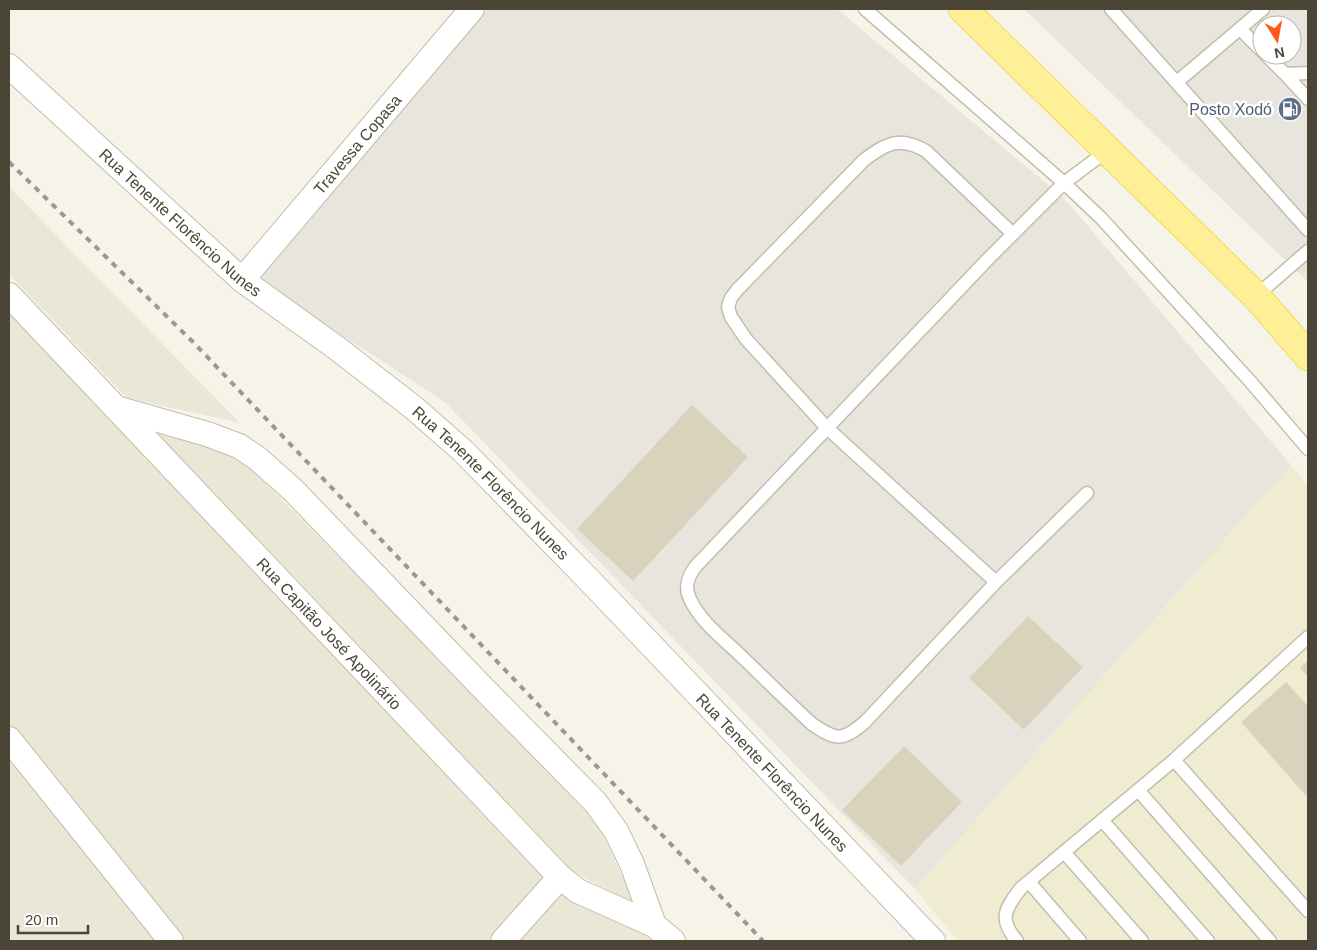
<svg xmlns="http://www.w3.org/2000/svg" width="1317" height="950" viewBox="0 0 1317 950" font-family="Arial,sans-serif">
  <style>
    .residential { fill: #eae7d6 }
    .industrial { fill: #e8e5dd; fill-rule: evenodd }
    .education { fill: #f0ecd1 }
    .building { fill: #d9d2bc }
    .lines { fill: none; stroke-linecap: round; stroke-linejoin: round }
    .lane-casing { stroke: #c3beaa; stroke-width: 15 }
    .street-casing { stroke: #c3beaa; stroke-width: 26 }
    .primary-casing { stroke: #f1d95b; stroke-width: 30 }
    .lane { stroke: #fff; stroke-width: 12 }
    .street { stroke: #fff; stroke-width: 24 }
    .primary { stroke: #fff098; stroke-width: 28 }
    .rail { stroke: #989898; stroke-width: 4; stroke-dasharray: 6 6; stroke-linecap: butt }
    .labels { text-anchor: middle; stroke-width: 5; stroke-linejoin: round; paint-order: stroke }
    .service-label { font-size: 16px; fill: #4e5e75; stroke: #fff; text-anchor: end }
    .street-label { font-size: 16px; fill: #4b4536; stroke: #fff }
  </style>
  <rect width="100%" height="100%" fill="#f6f4e9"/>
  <!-- residential -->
  <path class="residential" d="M 9,187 L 240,423 L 127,398 L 9,274 Z
    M 9,295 L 560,877 L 667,941 L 9,941 Z
    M 148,425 L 239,457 L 590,809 L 636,905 L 572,871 Z"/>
  <!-- industrial -->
  <path class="industrial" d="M 487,9 L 837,9 L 1064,198 L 1291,465 L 915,889 L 445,402 L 255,279 ZM 692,406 L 748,457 L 632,580 L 577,529 ZM 1028,616 L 1083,667 L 1024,730 L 969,678 ZM 904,746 L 962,802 L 901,866 L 842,810 Z
    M 1024,9 L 1308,9 L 1308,282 L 1282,257 ZM 1262,25 L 1292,25 L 1292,55 L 1262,55 Z"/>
  <!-- education -->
  <path class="education" d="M 1291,465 L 1308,485 L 1308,660 L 1300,668 L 1308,677 L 1308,706 L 1286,682 L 1241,722 L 1308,798 L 1308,941 L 958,941 L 915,889 Z"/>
  <!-- building -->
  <path class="building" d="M 692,405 L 748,457 L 633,581 L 577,529 Z
    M 1028,616 L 1083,667 L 1024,730 L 969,678 Z
    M 1308,660 L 1308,677 L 1300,668 Z
    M 1286,682 L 1308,706 L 1308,798 L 1241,722 Z
    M 904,746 L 962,802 L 901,866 L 842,810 Z"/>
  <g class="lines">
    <!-- lane casing -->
    <g class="lane-casing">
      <path id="lane" d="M 865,9 L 1064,183 L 1101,218 L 1249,380 L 1308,449
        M 1111,9 L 1308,230
        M 1240,29 L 1262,51
        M 1266,55 L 1285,74 L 1308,73
        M 1285,74 L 1308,99
        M 1177,82 L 1263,9
        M 1256,296 L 1308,251
        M 1087,493 L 996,582 L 865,722 C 842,742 835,740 812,724 C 787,701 763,677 739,654 C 722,638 700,621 690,599 C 684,587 688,577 695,567 L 988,259 L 1064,183 L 1108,150
        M 996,582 L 826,427 L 746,339 L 731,317 L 728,307 L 731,298 L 737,290 L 864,160 C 887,143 899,136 926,151 L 1013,234
        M 1174,760 L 1308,911
        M 1138,790 L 1270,941
        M 1102,820 L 1208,941
        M 1064,852 L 1142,941
        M 1029,882 L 1080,941
        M 1017,941 C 998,919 1005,909 1021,888 L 1174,760 L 1308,637"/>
    </g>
    <!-- street casing -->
    <g class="street-casing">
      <g id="street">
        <path id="s1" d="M 9,66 L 242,280 L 338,349 L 414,408 L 463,451 L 590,581 L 933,941"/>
        <path id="s2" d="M 242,280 L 472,9"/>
        <path id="s3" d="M 9,295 L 560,877 L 578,891 L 654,925 L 673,941"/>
        <path d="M 116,408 L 207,434 L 239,446 L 257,458 L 293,490 L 480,685 L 596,803 L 616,831 L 632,864 L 654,925"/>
        <path d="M 9,739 L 171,941"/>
        <path d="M 503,941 L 560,877"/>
      </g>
    </g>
    <!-- primary casing -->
    <g class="primary-casing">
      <path id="primary" d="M 963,9 L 1256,296 L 1308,356"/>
    </g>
    <!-- lane -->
    <use href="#lane" class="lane"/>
    <!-- street -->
    <use href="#street" class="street"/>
    <!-- primary -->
    <use href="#primary" class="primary"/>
    <!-- rail -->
    <path class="rail" d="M 9,162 L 193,342 L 763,941"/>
  </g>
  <!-- icons -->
  <defs>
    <g id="fuel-disc" transform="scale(1.25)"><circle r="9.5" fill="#5c6f8a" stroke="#fff"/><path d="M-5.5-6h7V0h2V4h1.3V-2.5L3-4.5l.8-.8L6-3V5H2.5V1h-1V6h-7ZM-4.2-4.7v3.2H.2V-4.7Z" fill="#fff"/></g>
  </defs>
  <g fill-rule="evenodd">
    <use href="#fuel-disc" x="1290" y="109"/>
  </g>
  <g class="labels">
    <!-- service labels -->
    <g class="service-label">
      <text x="1272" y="115">Posto Xodó</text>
    </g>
    <!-- street labels -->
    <g class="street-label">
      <text dy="6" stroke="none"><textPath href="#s2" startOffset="178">Travessa Copasa</textPath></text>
      <text dy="6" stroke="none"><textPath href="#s1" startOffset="232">Rua Tenente Florêncio Nunes</textPath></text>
      <text dy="6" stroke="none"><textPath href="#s1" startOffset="638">Rua Tenente Florêncio Nunes</textPath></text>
      <text dy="6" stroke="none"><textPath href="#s3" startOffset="466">Rua Capitão José Apolinário</textPath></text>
      <text dy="6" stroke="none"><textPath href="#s1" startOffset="1042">Rua Tenente Florêncio Nunes</textPath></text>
    </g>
  </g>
  <!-- border -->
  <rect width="1317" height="950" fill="none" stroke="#4b4536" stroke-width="20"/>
  <!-- north arrow -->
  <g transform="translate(1277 40) rotate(169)"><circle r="24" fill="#ffffff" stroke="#b7b5af"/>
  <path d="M0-4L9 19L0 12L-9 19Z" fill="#ff5916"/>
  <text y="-8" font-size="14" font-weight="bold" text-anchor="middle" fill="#4b4536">N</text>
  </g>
  <!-- scale -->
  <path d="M18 925v8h70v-8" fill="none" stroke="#4b4536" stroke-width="2.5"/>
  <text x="25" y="925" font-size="15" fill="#4b4536" stroke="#ffffff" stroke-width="4" paint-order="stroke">20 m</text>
</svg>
